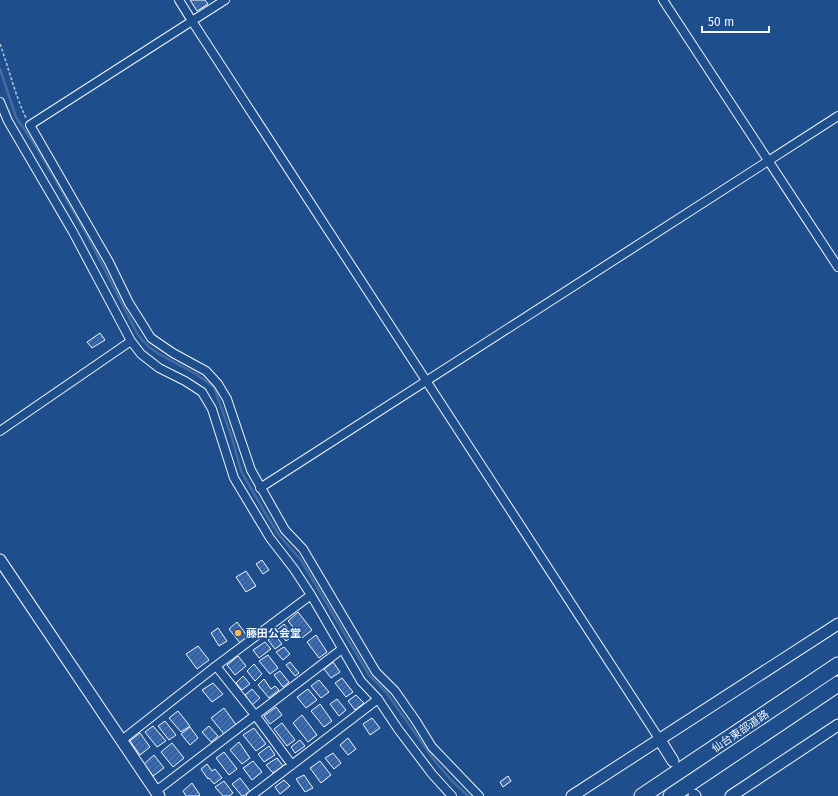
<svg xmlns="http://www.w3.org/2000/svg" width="838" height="796" viewBox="0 0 838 796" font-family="'Fira Sans','Noto Sans JP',sans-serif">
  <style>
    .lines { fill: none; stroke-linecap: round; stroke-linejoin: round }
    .stream { stroke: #446ba0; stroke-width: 2.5 }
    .building { fill: url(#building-hatch); stroke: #f2f6ff }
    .street-casing { stroke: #f2f6ff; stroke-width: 10 }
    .secondary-casing { stroke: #f2f6ff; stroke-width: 13 }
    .highway-casing { stroke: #f2f6ff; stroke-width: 17 }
    .path { stroke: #b3c4dc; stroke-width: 1.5; stroke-dasharray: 3 2; stroke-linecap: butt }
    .street { stroke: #1f4e8c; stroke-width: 8 }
    .secondary { stroke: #1f4e8c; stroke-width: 11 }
    .highway { stroke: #1f4e8c; stroke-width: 15 }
    .poi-dot { fill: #ffb74d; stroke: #1f4e8c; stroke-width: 1.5 }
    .labels { text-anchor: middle; stroke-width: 3; stroke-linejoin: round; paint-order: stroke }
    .poi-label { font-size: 11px; font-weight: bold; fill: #f2f6ff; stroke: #1f4e8c; text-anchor: start }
    .street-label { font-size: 11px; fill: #f2f6ff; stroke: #1f4e8c }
  </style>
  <defs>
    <pattern id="building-hatch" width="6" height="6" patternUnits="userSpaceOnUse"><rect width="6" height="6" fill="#3563a3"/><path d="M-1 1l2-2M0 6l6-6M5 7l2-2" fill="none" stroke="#537ab1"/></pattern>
  </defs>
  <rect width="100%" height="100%" fill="#1f4e8c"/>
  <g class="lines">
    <!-- stream -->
    <path class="stream" d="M 0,69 L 16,117 L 37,148 L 88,237 L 138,335 L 149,347 L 159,354 L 196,374 L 214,387 L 232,438 L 241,471 L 267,516 L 279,535 L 301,560 L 369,675 L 386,692 L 434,760 L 451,780 L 468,796"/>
  </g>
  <!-- building -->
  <path class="building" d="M 190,0 L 205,0 L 208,4 L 197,11 Z
    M 100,333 L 105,340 L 92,348 L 87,342 Z
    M 262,560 L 269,570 L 263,574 L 256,564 Z
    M 246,571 L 256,586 L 246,592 L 236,577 Z
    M 298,612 L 312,630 L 302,638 L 288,621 Z
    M 237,622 L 248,637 L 240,643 L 229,629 Z
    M 284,624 L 293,636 L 286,641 L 277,630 Z
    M 218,628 L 227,641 L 219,646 L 211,633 Z
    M 275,635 L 282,644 L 275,649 L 268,640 Z
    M 316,635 L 327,652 L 319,658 L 307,642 Z
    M 265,642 L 271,649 L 259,658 L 253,650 Z
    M 198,646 L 209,660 L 197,669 L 186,654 Z
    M 284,647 L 290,654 L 283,660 L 276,652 Z
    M 268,655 L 278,668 L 270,674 L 259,661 Z
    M 238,656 L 246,666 L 235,675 L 227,665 Z
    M 290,662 L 299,673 L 295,676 L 286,665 Z
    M 333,662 L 340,672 L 331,678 L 324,669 Z
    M 254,664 L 262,674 L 255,681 L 247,671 Z
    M 280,671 L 289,682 L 283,687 L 274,675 Z
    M 243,676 L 250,684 L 242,690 L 236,683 Z
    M 342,678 L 353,692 L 346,697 L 335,683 Z
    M 264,679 L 271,689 L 275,686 L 279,690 L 269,698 L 258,685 Z
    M 319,680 L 329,692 L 321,698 L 311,686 Z
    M 213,683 L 223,694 L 212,702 L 202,690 Z
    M 252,689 L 260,698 L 252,705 L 245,695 Z
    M 308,689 L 317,700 L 306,708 L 297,697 Z
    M 356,695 L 364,703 L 355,710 L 348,701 Z
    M 337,699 L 346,710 L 339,716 L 330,704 Z
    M 320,704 L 332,721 L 324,727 L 311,711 Z
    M 276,707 L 282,715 L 270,724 L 264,716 Z
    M 224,708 L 237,726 L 224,734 L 211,718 Z
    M 178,711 L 190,726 L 181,732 L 169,718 Z
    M 302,715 L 317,735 L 308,742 L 293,723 Z
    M 372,718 L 380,728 L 370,735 L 363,724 Z
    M 165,721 L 176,735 L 169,740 L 158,726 Z
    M 282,723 L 295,740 L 287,746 L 274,729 Z
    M 153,726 L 166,741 L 157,747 L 145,732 Z
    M 209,726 L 218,736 L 211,742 L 202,732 Z
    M 190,727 L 198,738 L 190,745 L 181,734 Z
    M 254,728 L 266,744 L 256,751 L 243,735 Z
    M 140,733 L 150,747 L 140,755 L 130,741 Z
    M 348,738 L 356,749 L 348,755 L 340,745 Z
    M 300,740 L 305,746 L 295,753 L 291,747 Z
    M 239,742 L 250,758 L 242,764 L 230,750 Z
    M 172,743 L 184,758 L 173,767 L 161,752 Z
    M 269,746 L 275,755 L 264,762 L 258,754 Z
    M 224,752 L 237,769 L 229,775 L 216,758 Z
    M 333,753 L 341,763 L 334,769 L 325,758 Z
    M 154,755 L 164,768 L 153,776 L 144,764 Z
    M 277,758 L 283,766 L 273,773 L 266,765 Z
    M 253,761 L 262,772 L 252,780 L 243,768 Z
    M 320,761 L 331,775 L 321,783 L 310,768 Z
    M 207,764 L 212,771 L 215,769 L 222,778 L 214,784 L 209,778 L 208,779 L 201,769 Z
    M 304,775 L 313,788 L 305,792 L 296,779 Z
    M 508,776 L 511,781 L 503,787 L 500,782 Z
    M 240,778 L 250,791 L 244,796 L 242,796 L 232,784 Z
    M 284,780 L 290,786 L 280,794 L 275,787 Z
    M 224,781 L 233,793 L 229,796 L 223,796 L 215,787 Z
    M 192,783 L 200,795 L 198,796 L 186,796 L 183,791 Z"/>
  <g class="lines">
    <!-- street casing -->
    <g class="street-casing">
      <path id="street" d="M 179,0 L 192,21 L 225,0
        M 663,0 L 838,267
        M 0,102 L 8,121 L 73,232 L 131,341 L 141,354 L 159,368 L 185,381 L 202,392 L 212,409 L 234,478 L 270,538 L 294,569 L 311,595
        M 0,431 L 131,341
        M 260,488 L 838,116
        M 216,666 L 255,715 L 292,765
        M 122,740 L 216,666 L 311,595 L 361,681 L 378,699 L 398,729 L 432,774 L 452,796
        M 156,791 L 342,649
        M 251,796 L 378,699
        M 479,796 L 432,747 L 416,721 L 395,691 L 376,672 L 316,571 L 303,549 L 285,530 L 251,470 L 227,399 L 218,384 L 206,371 L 173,353 L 151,338 L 143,325 L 129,303 L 109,262 L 30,125 L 192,21 L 660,740"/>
    </g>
    <!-- secondary casing -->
    <g class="secondary-casing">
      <path id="secondary" d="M 0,560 L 159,796
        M 660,740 L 673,761
        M 694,795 L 695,796
        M 572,796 L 838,624
        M 731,796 L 838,725"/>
    </g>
    <!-- highway casing -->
    <g class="highway-casing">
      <path id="highway" d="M 642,796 L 838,665
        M 671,796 L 838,684"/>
    </g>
    <!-- path -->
    <path class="path" d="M 0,44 C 9,69 15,95 26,118"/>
    <!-- street -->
    <use href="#street" class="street"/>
    <!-- secondary -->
    <use href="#secondary" class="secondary"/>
    <!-- highway -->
    <use href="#highway" class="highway"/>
  </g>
  <!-- markers -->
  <circle class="poi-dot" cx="238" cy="633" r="4"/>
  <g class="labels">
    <!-- poi labels -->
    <g class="poi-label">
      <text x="246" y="637">藤田公会堂</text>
    </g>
    <!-- street labels -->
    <g class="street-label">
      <text transform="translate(740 731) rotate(-34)" y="4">仙台東部道路</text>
    </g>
  </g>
  <!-- scale -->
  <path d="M702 26v6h67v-6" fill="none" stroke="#f2f6ff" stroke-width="2"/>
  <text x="708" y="26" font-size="12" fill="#f2f6ff" stroke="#1f4e8c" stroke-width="3" paint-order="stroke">50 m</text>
</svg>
